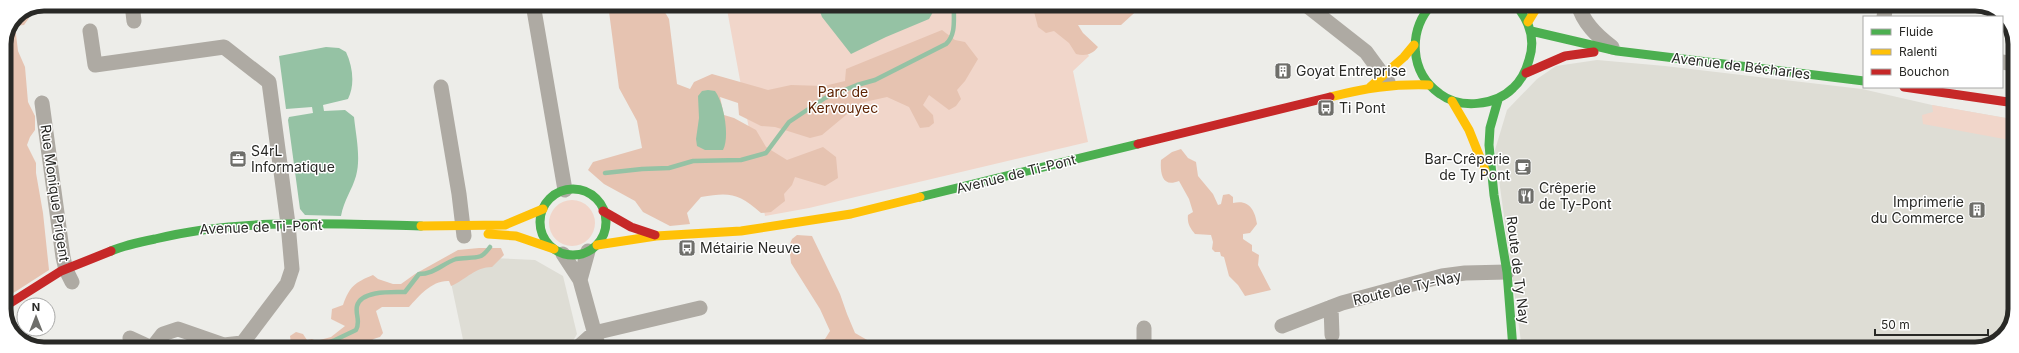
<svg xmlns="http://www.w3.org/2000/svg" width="2019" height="353" viewBox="0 0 2019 353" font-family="Inter,sans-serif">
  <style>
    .built { fill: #deddd5 }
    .green { fill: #f1d6ca }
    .forest { fill: #e6c3b1 }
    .water { fill: #95c2a4 }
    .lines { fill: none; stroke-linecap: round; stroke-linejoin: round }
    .stream { stroke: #95c2a4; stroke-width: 4.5 }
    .street { stroke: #aeaaa3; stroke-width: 15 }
    .fast { stroke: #4caf50; stroke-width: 9 }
    .slow { stroke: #ffc107; stroke-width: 9 }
    .jam { stroke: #c62828; stroke-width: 9 }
    .labels { text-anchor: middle; stroke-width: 3; stroke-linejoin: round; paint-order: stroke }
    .street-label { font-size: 14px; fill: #292926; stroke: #fff }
    .poi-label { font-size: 14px; fill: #292926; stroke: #fff; text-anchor: start }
    .park-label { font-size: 14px; fill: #5f2504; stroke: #fff }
    .rim { fill: none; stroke: #292926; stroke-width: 5 }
  </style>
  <rect width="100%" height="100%" fill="#edede9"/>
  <!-- built -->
  <path class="built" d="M 1597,60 L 1665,66 L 1862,89 L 1932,105 L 2006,118 L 2015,123 L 2015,314 L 2001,339 L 1975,349 L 1900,349 L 1899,344 L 1767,346 L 1746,349 L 1522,349 L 1495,150 L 1507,110 L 1537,79 L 1556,66 Z
    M 491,258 L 535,260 L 563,276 L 577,334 L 570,346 L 567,349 L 465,349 L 449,273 Z"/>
  <!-- green -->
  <path class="green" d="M 726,4 L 1061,4 L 1066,18 L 1089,56 L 1073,71 L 1088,142 L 809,208 L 765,216 Z
    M 1932,105 L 2006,118 L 2015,123 L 2015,141 L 1923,124 L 1922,115 L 1933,112 Z
    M549 223a23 23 0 1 1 46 0a23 23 0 1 1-46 0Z"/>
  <!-- forest -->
  <path class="forest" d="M 608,4 L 660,4 L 669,19 L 677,84 L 690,89 L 694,82 L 712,74 L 768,90 L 791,85 L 824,86 L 845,81 L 846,69 L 942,30 L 955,40 L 965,42 L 978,59 L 965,81 L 957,90 L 961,99 L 956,106 L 949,110 L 929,95 L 923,105 L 933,115 L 934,123 L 929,127 L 920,128 L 909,107 L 887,97 L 860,103 L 852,108 L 846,115 L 822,135 L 810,138 L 775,127 L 761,126 L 739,115 L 738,103 L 720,97 L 724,115 L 734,118 L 756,130 L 766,147 L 787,160 L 823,147 L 836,157 L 838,178 L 825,186 L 795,177 L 792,185 L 784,194 L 785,201 L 771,212 L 761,213 C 738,193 730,192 701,197 L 687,213 L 690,224 L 670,226 L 643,212 L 635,201 L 604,184 L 588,170 L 593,162 L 642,148 L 637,121 L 619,88 Z
    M 1032,4 L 1143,4 L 1143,5 L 1121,25 L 1078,25 L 1083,33 L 1098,47 C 1092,55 1085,56 1076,54 L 1069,43 L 1054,31 L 1046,33 L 1038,27 Z
    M 28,11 L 29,18 L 24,25 L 15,26 L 18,51 L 25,67 L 28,102 L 35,116 L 35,130 L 30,137 L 27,145 L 36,163 L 36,173 L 43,213 L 49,270 L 4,299 L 4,44 L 16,16 Z
    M 1181,149 L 1188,158 L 1196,162 L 1198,176 L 1213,194 L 1218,205 L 1221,204 L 1223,195 L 1229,194 L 1233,197 L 1233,203 C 1249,199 1255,210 1257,224 L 1250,233 L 1243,234 L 1243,239 L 1252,245 L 1252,251 L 1259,255 L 1258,265 L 1271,290 L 1245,296 L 1238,285 L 1229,276 L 1224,257 L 1221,256 L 1220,252 L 1215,252 L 1212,249 L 1213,242 L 1211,235 L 1195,234 C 1190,228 1187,223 1188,215 L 1193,212 L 1189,199 L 1179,181 C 1162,188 1160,173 1161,160 L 1172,152 Z
    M 797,235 L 812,236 L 840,294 L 847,314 L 855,333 L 883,349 L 796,349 L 804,344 L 825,339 L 830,331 L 820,309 L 791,263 L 789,246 L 792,239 Z
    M 479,248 L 501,248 L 504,255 L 492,267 C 475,267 467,279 451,286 L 449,281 C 432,280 419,296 409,307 L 382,307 L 376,311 L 383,333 L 380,337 C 370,339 368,345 361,346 C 338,350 315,349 292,349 L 290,336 L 296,332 L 303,334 L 307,340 L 312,339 L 316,341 L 331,337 L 345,326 L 331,319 L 332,309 L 343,305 C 350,286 354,283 373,275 L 378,279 L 393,284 L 401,284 L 415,274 L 458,250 Z"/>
  <!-- water -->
  <path class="water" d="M 817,4 L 934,4 L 933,12 L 929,19 L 886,37 L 851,54 L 822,17 Z
    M 326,47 L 339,48 L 346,52 C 353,67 355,85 348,99 L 323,105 L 324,111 L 345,110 L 354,117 C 356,136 361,158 356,176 C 352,190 344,200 341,216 L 305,215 L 300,209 L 288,120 L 289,117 L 313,113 L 312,107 L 286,109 L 279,56 Z
    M 708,90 L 715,91 C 724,103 730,137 723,150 L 705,150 L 697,146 L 696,139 L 699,118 L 698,96 L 702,91 Z"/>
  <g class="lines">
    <!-- stream -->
    <path class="stream" d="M 605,173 L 642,169 L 669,168 L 693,161 L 741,160 L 766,153 L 789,122 L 825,98 L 857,85 L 875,80 L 946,44 C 957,34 953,17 954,4
      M 310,349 L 335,340 L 356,330 C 361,321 355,315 357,306 C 361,290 393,292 405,292 L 419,274 C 434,274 442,264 456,259 C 464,257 473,259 481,256 C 485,254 487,251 490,247"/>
    <!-- street -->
    <path class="street" d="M 132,4 L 134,21
      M 533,4 L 565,190
      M 1305,4 L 1366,52 L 1388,82
      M 1578,4 C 1583,23 1597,36 1612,47
      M 1884,17 L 1886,4
      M 90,31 L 95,65 L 224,47 L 269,82 L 288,224 L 292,269 L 287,284 L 238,349
      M 2002,62 L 2015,64
      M 441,87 L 459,194 L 464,236
      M 42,103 L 63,257 L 66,270 L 72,282
      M 563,254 L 580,280 L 599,349
      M 580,280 L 588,251
      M 1331,307 L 1332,335
      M 1282,326 L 1342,303 L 1442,276 L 1465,273 L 1507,272
      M 1144,328 L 1144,349
      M 130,338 L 154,349
      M 152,348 L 163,334 L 178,329 L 224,345 L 242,343
      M 576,349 L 594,333 L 700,308"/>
    <!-- fast -->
    <path class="fast" d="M 1432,4 C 1408,31 1409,72 1440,94 C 1460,109 1495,106 1513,88 C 1522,80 1526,71 1529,60 C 1536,39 1529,20 1515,4
      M 1531,31 L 1617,51 L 1864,81
      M 1498,100 L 1490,128 L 1489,145 L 1494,195 L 1507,272 L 1513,349
      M540 222a33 33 0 1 1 66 0a33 33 0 1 1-66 0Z
      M 920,197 L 1138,144
      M 111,251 C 125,245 140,242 155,239 C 241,218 332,224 421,226"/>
    <!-- slow -->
    <path class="slow" d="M 1528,22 L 1539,4
      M 1370,87 L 1404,57 L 1414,45
      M 1330,97 C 1366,88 1392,84 1429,85
      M 1452,101 L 1469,130 L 1485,170
      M 421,226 L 505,225 L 543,209
      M 488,234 L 516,236 L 554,249
      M 597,245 L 656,236 L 741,231 L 851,214 L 920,197"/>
    <!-- jam -->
    <path class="jam" d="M 1526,73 L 1565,56 L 1594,52
      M 1904,87 L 2015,103
      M 1138,144 L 1330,97
      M 603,211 L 631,227 L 655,235
      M 4,307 L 61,271 L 111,251"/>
  </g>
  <!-- icons -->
  <defs>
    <g id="building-square" transform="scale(0.9)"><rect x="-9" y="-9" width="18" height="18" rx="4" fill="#6e6e6a" stroke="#fff"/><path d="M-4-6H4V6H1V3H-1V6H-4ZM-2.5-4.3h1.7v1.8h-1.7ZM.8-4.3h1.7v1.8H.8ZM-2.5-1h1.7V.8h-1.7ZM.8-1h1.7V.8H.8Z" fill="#fff"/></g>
    <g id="bus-square" transform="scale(0.9)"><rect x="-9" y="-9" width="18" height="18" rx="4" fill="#6e6e6a" stroke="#fff"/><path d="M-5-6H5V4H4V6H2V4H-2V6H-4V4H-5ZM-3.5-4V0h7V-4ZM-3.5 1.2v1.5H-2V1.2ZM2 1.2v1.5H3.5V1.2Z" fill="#fff"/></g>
    <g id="office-square" transform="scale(0.9)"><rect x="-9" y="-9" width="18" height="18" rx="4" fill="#6e6e6a" stroke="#fff"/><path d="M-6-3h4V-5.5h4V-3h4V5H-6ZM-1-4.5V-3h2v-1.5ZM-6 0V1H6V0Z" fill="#fff"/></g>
    <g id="cafe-square" transform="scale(0.9)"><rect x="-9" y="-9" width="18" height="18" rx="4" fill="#6e6e6a" stroke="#fff"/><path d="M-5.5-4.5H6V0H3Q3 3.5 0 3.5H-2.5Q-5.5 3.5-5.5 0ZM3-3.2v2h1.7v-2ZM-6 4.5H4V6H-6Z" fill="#fff"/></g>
    <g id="restaurant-square" transform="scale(0.9)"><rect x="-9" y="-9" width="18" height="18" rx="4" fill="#6e6e6a" stroke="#fff"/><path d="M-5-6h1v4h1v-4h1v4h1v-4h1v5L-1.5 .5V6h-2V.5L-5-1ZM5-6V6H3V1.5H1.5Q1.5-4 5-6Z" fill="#fff"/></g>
  </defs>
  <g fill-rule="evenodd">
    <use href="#building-square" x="1283" y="71"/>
    <use href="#bus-square" x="1326" y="108"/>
    <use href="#office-square" x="238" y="159"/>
    <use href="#cafe-square" x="1523" y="167"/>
    <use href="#restaurant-square" x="1526" y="196"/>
    <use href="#building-square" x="1977" y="210"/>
    <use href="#bus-square" x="687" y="248"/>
  </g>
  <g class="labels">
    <!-- street labels -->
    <g class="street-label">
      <text transform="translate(1741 66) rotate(7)" y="5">Avenue de Bécharles</text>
      <text transform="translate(1016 174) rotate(-14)" y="5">Avenue de Ti-Pont</text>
      <text transform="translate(55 193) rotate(82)" y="5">Rue Monique Prigent</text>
      <text transform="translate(261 227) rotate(-2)" y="5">Avenue de Ti-Pont</text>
      <text transform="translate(1518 270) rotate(83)" y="5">Route de Ty Nay</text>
      <text transform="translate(1407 288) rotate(-13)" y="5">Route de Ty-Nay</text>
    </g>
    <!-- poi labels -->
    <g class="poi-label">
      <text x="1296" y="76">Goyat Entreprise</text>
      <text x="1339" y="113">Ti Pont</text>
      <text x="251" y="156">S4rL<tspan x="251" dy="16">Informatique</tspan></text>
      <text x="1510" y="164" text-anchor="end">Bar-Crêperie<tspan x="1510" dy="16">de Ty Pont</tspan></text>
      <text x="1539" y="193">Crêperie<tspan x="1539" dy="16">de Ty-Pont</tspan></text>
      <text x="1964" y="207" text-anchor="end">Imprimerie<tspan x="1964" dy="16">du Commerce</tspan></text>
      <text x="700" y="253">Métairie Neuve</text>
    </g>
    <!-- park labels -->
    <g class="park-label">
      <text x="843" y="97">Parc de<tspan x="843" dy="16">Kervouyec</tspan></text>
    </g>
  </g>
  <!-- crop -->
  <path d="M0 0H2019V353H0ZM44 11H1975A33 33 0 0 1 2008 44V309A33 33 0 0 1 1975 342H44A33 33 0 0 1 11 309V44A33 33 0 0 1 44 11Z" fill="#fff" fill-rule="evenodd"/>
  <path class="rim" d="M44 11H1975A33 33 0 0 1 2008 44V309A33 33 0 0 1 1975 342H44A33 33 0 0 1 11 309V44A33 33 0 0 1 44 11Z"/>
  <!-- legend -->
  <rect x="1863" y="16" width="140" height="72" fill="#ffffff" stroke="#a9a9a8"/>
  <rect x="1871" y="29" width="20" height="6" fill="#4caf50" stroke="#a9a9a8"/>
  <text x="1899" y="36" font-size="12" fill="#292926">Fluide</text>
  <rect x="1871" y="49" width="20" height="6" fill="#ffc107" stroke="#a9a9a8"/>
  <text x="1899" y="56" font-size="12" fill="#292926">Ralenti</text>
  <rect x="1871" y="69" width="20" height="6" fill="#c62828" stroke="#a9a9a8"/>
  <text x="1899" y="76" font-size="12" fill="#292926">Bouchon</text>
  <!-- north arrow -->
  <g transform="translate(36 317)"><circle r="19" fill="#ffffff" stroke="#a9a9a8"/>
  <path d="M0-3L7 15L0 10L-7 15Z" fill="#6e6e6a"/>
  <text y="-6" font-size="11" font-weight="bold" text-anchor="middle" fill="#292926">N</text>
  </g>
  <!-- scale -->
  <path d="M1875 329v6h113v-6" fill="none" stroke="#292926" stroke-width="2"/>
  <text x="1881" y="329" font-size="12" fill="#292926" stroke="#ffffff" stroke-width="3" paint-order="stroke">50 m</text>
</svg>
